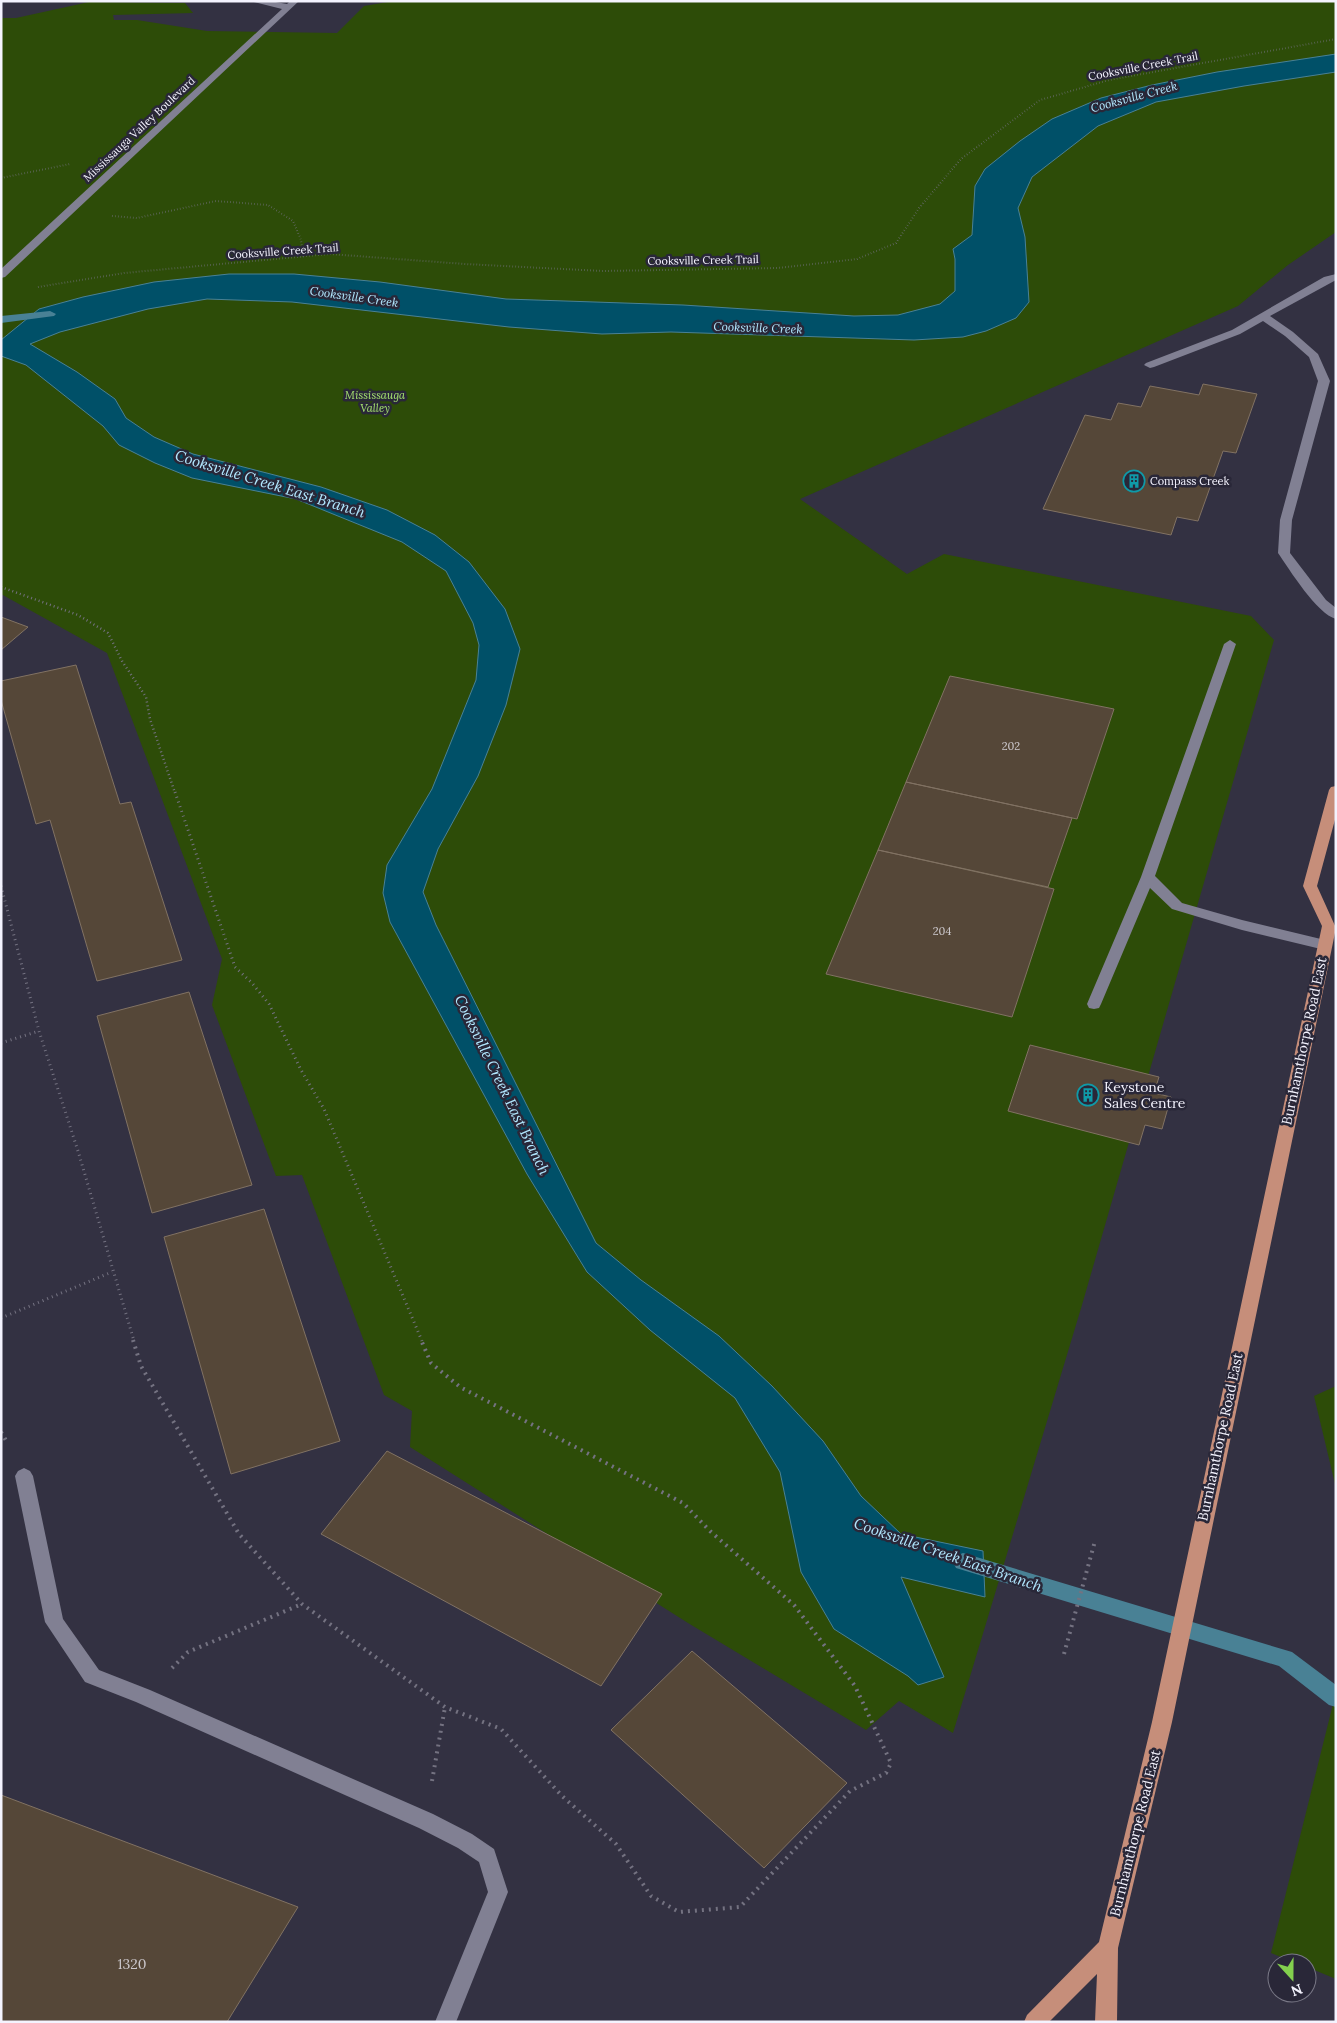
<svg xmlns="http://www.w3.org/2000/svg" width="1337" height="2023" viewBox="0 0 1337 2023" font-family="Lora,serif">
  <style>
    .green { fill: #2d4c08 }
    .water { fill: #005068; stroke: #498195 }
    .lines { fill: none; stroke-linecap: round; stroke-linejoin: round }
    .stream { fill: #498195; fill-rule: evenodd }
    .building { fill: #554738; stroke: #817263 }
    .path-far3 { stroke: #747281; stroke-width: 2; stroke-dasharray: 0.5 2.5; stroke-linecap: butt }
    .path-far2 { stroke: #747281; stroke-width: 2.5; stroke-dasharray: 1 3; stroke-linecap: butt }
    .path-far1 { stroke: #747281; stroke-width: 3; stroke-dasharray: 1 4; stroke-linecap: butt }
    .path { stroke: #747281; stroke-width: 4; stroke-dasharray: 2 5; stroke-linecap: butt }
    .minor { fill: #818093; fill-rule: evenodd }
    .major { fill: #c68e7a; fill-rule: evenodd }
    .labels { text-anchor: middle; stroke-width: 5; stroke-linejoin: round; paint-order: stroke }
    .far-street-label { font-size: 11px; fill: #f4f3fe; stroke: #292738 }
    .far-park-label { font-size: 11px; font-style: italic; fill: #a6e370; stroke: #292738 }
    .far-poi-label { font-size: 11px; fill: #f4f3fe; stroke: #292738; text-anchor: start }
    .number-label { font-size: 11px; fill: #ccc8cc }
    .far-water-label { font-size: 12px; font-style: italic; fill: #b1e7fe; stroke: #292738 }
    .street-label { font-size: 14px; fill: #f4f3fe; stroke: #292738 }
    .poi-label { font-size: 14px; fill: #f4f3fe; stroke: #292738; text-anchor: start }
    .near-number-label { font-size: 14px; fill: #ccc8cc }
    .water-label { font-size: 15px; font-style: italic; fill: #b1e7fe; stroke: #292738 }
  </style>
  <rect width="100%" height="100%" fill="#333142"/>
  <!-- green -->
  <path class="green" d="M 394,1 L 1336,1 L 1336,232 L 1288,265 L 1238,306 L 800,499 L 907,574 L 944,554 L 1251,616 L 1274,640 L 1082,1305 L 953,1733 L 899,1701 L 866,1730 L 688,1623 L 410,1447 L 412,1411 L 384,1395 L 302,1175 L 276,1176 L 212,1005 L 222,959 L 107,653 L 1,594 L 1,18 L 16,18 L 89,2 L 185,3 L 193,13 L 113,15 L 114,20 L 137,20 L 207,31 L 337,33 L 364,6 Z
    M 1336,1386 L 1336,1488 L 1314,1396 Z
    M 1336,1692 L 1336,1979 L 1307,1967 L 1307,1963 L 1296,1963 L 1271,1953 Z"/>
  <!-- water -->
  <path class="water" d="M 1336,54 L 1336,72 L 1244,86 L 1156,102 L 1098,126 L 1032,177 L 1018,208 L 1025,237 L 1029,302 L 1016,318 L 986,331 L 963,337 L 914,340 L 671,332 L 602,334 L 509,327 L 292,302 L 207,299 L 148,309 L 60,332 L 30,344 L 77,372 L 115,399 L 126,418 L 154,437 L 193,454 L 321,487 L 387,510 L 435,535 L 469,562 L 505,609 L 520,649 L 506,705 L 478,776 L 438,849 L 423,892 L 436,925 L 596,1243 L 641,1280 L 719,1336 L 772,1386 L 823,1441 L 861,1496 L 901,1534 L 983,1551 L 985,1597 L 901,1577 L 944,1677 L 918,1685 L 908,1676 L 834,1629 L 801,1572 L 780,1472 L 735,1398 L 650,1330 L 587,1272 L 527,1174 L 390,922 L 383,893 L 387,865 L 432,789 L 476,680 L 479,645 L 473,623 L 446,571 L 402,542 L 296,499 L 192,478 L 155,463 L 119,445 L 103,426 L 26,365 L 1,356 L 1,340 L 39,309 L 83,297 L 154,282 L 229,274 L 294,274 L 380,282 L 506,299 L 683,305 L 854,316 L 898,315 L 940,304 L 955,291 L 955,259 L 953,249 L 972,235 L 975,186 L 985,169 L 1020,141 L 1052,119 L 1101,98 L 1152,85 L 1217,72 Z"/>
  <g class="lines">
    <!-- stream -->
    <path class="stream" d="M 50,311 L 56,314 L 54,316 L 1,323 L 1,316 Z
      M 963,1553 L 1292,1652 L 1336,1685 L 1336,1707 L 1329,1705 L 1279,1666 L 956,1568 L 953,1562 L 956,1556 Z"/>
  </g>
  <!-- building -->
  <path class="building" d="M 1203,384 L 1257,394 L 1236,453 L 1223,451 L 1198,521 L 1177,517 L 1171,535 L 1043,509 L 1085,415 L 1111,420 L 1118,403 L 1141,407 L 1150,386 L 1199,395 Z
    M 1,617 L 28,627 L 1,650 Z
    M 76,665 L 120,804 L 131,802 L 182,960 L 97,981 L 50,820 L 36,824 L 1,700 L 1,681 Z
    M 950,676 L 1114,709 L 1077,819 L 906,782 Z
    M 906,782 L 1072,818 L 1048,887 L 878,850 Z
    M 878,850 L 1054,889 L 1012,1017 L 826,974 Z
    M 189,992 L 252,1185 L 152,1213 L 97,1016 Z
    M 1030,1045 L 1159,1077 L 1154,1093 L 1171,1097 L 1162,1129 L 1145,1125 L 1139,1145 L 1008,1111 Z
    M 264,1209 L 340,1441 L 231,1474 L 164,1237 Z
    M 387,1451 L 662,1594 L 601,1686 L 321,1534 Z
    M 692,1651 L 847,1783 L 764,1868 L 611,1730 Z
    M 1,1795 L 298,1907 L 227,2022 L 1,2022 Z"/>
  <g class="lines">
    <!-- path-far3 -->
    <path class="path-far3" d="M 1,178 L 70,164
      M 112,216 L 137,218 L 216,201 L 268,205 L 293,221 L 301,240 L 303,257
      M 38,287 L 124,273 L 329,254 L 465,264 L 603,271 L 778,268 L 857,259 L 896,243 L 919,208 L 961,159 L 1040,100 L 1109,80 L 1336,39"/>
    <!-- path-far2 -->
    <path class="path-far2" d="M 1,587 L 78,615 L 108,633 L 122,661 L 146,697 L 150,719 L 175,793"/>
    <!-- path-far1 -->
    <path class="path-far1" d="M 175,792 L 235,967 L 252,983 L 269,1004 L 301,1070 L 324,1109 L 422,1341
      M 1,886 L 39,1031 L 78,1151 L 134,1341
      M 1,1043 L 39,1031
      M 1,1318 L 112,1272"/>
    <!-- path -->
    <path class="path" d="M 133,1340 L 141,1366 L 239,1534 L 302,1604 L 445,1707 L 501,1729 L 562,1796 L 616,1844 L 651,1896 L 679,1912 L 740,1907 L 850,1791 L 886,1773 L 891,1763 L 855,1686 L 794,1605 L 710,1531 L 683,1503 L 460,1387 L 431,1363 L 421,1340
      M 1,1432 L 8,1444
      M 1064,1654 L 1095,1541
      M 172,1668 L 188,1652 L 302,1604
      M 432,1781 L 445,1707"/>
    <!-- minor -->
    <path class="minor" d="M 250,1 L 270,1 L 287,4 L 290,1 L 299,1 L 5,277 L 1,278 L 1,269 L 282,9 Z
      M 1336,274 L 1336,280 L 1270,316 L 1293,332 L 1318,354 L 1330,381 L 1292,520 L 1290,553 L 1326,600 L 1336,608 L 1336,619 C 1317,614 1289,569 1278,553 L 1280,520 L 1318,381 L 1309,357 L 1285,336 L 1263,321 L 1240,334 L 1154,367 L 1150,368 L 1144,365 L 1146,363 L 1232,330 L 1324,277 Z
      M 1230,640 L 1236,644 L 1155,876 L 1182,903 L 1242,920 L 1325,940 L 1330,941 L 1332,945 L 1330,949 L 1325,950 L 1242,930 L 1172,909 L 1150,888 L 1101,1004 L 1099,1008 L 1094,1009 L 1089,1008 L 1087,1004 L 1141,877 L 1224,644 Z
      M 24,1468 L 30,1471 L 33,1476 L 63,1619 L 99,1670 L 150,1690 L 433,1814 L 472,1834 L 494,1849 L 508,1892 L 456,2022 L 435,2022 L 488,1892 L 479,1862 L 458,1848 L 419,1828 L 136,1702 L 85,1682 L 45,1622 L 15,1476 L 18,1471 Z"/>
    <!-- major -->
    <path class="major" d="M 1336,786 L 1336,816 L 1317,886 L 1336,928 L 1172,1722 L 1118,1948 L 1117,2022 L 1095,2022 L 1097,1974 L 1049,2022 L 1024,2022 L 1027,2015 L 1099,1942 L 1152,1722 L 1322,926 L 1303,886 L 1329,790 L 1331,787 Z"/>
  </g>
  <!-- icons -->
  <defs>
    <g id="building-ring" transform="scale(1.125)"><circle r="9.5" fill="#292738" stroke="#0f9aa8" stroke-width="1.5"/><path d="M-4-6H4V6H1V3H-1V6H-4ZM-2.5-4.3h1.7v1.8h-1.7ZM.8-4.3h1.7v1.8H.8ZM-2.5-1h1.7V.8h-1.7ZM.8-1h1.7V.8H.8Z" fill="#0f9aa8"/></g>
  </defs>
  <g fill-rule="evenodd">
    <use href="#building-ring" x="1134" y="481"/>
    <use href="#building-ring" x="1088" y="1095"/>
  </g>
  <g class="labels">
    <!-- far-street labels -->
    <g class="far-street-label">
      <text transform="translate(1143 66) rotate(-11)" y="4">Cooksville Creek Trail</text>
      <text transform="translate(139 129) rotate(-43)" y="4">Mississauga Valley Boulevard</text>
      <text transform="translate(283 251) rotate(-4)" y="4">Cooksville Creek Trail</text>
      <text transform="translate(703 260) rotate(-1)" y="4">Cooksville Creek Trail</text>
    </g>
    <!-- far-park labels -->
    <g class="far-park-label">
      <text x="375" y="399">Mississauga<tspan x="375" dy="13">Valley</tspan></text>
    </g>
    <!-- far-poi labels -->
    <g class="far-poi-label">
      <text x="1150" y="485">Compass Creek</text>
    </g>
    <!-- number labels -->
    <g class="number-label">
      <text x="1011" y="750">202</text>
      <text x="942" y="935">204</text>
    </g>
    <!-- far-water labels -->
    <g class="far-water-label">
      <text transform="translate(1134 97) rotate(-15)" y="4">Cooksville Creek</text>
      <text transform="translate(354 297) rotate(8)" y="4">Cooksville Creek</text>
      <text transform="translate(758 328) rotate(2)" y="4">Cooksville Creek</text>
    </g>
    <!-- street labels -->
    <g class="street-label">
      <text transform="translate(1304 1041) rotate(-78)" y="5">Burnhamthorpe Road East</text>
      <text transform="translate(1220 1437) rotate(-78)" y="5">Burnhamthorpe Road East</text>
      <text transform="translate(1135 1833) rotate(-76)" y="5">Burnhamthorpe Road East</text>
    </g>
    <!-- poi labels -->
    <g class="poi-label">
      <text x="1104" y="1092">Keystone<tspan x="1104" dy="16">Sales Centre</tspan></text>
    </g>
    <!-- near-number labels -->
    <g class="near-number-label">
      <text x="132" y="1969">1320</text>
    </g>
    <!-- water labels -->
    <g class="water-label">
      <text transform="translate(270 484) rotate(17)" y="5">Cooksville Creek East Branch</text>
      <text transform="translate(502 1085) rotate(64)" y="5">Cooksville Creek East Branch</text>
      <text transform="translate(948 1555) rotate(19)" y="5">Cooksville Creek East Branch</text>
    </g>
  </g>
  <!-- border -->
  <rect width="1337" height="2023" fill="none" stroke="#f4f3fe" stroke-width="5"/>
  <!-- north arrow -->
  <g transform="translate(1292 1978) rotate(159)"><circle r="24" fill="#292738" stroke="#7a7987"/>
  <path d="M0-4L9 19L0 12L-9 19Z" fill="#83d04e"/>
  <text y="-8" font-size="14" font-weight="bold" text-anchor="middle" fill="#f4f3fe">N</text>
  </g>
</svg>
